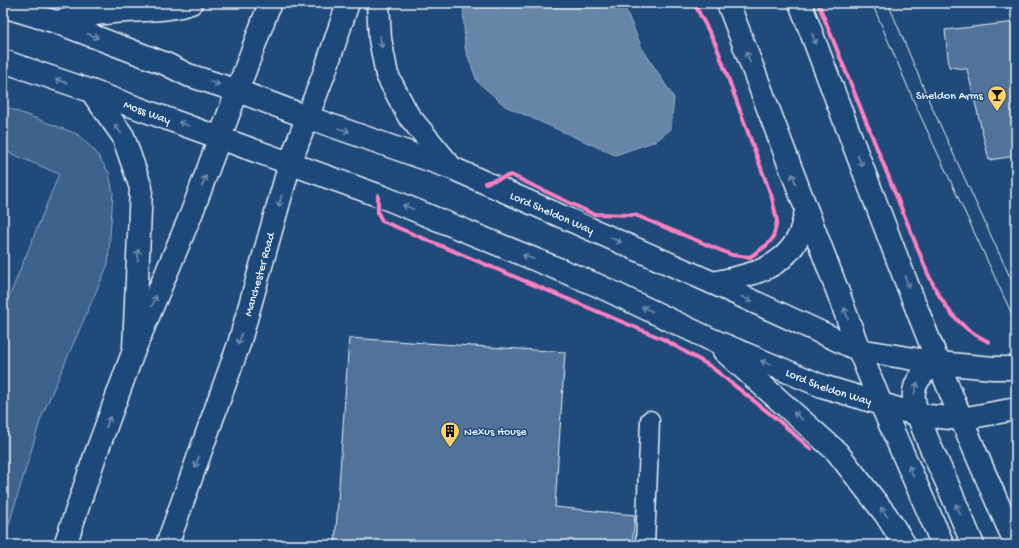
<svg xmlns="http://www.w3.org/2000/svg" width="1019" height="548" viewBox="0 0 1019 548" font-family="'Gochi Hand',sans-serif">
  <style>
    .green { fill: #3c628c; stroke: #92aac2 }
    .water { fill: #6685a7; stroke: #9ab0c7 }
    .building { fill: #517399; stroke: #e8f1f8 }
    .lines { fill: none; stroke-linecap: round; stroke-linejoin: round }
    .lane-casing { stroke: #e8f1f8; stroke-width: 21 }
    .street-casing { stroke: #e8f1f8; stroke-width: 25 }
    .primary-casing { stroke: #e8f1f8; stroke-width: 25 }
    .highway-casing { stroke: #e8f1f8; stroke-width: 25 }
    .lane { stroke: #1f4a7a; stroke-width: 18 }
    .street { stroke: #1f4a7a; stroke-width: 22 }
    .primary { stroke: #1f4a7a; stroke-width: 22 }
    .highway { stroke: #1f4a7a; stroke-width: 22 }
    .tram { stroke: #e8f1f8; stroke-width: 1 }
    .cycleway-casing { stroke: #1f4a7a; stroke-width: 6 }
    .cycleway { stroke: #ff80c0; stroke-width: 4 }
    .oneway { stroke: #6f8dac }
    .labels { text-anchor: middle; stroke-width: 3; stroke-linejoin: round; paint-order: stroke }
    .poi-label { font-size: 12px; fill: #e8f1f8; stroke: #1f4a7a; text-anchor: end }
    .street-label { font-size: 12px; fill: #e8f1f8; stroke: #1f4a7a }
  </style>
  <rect width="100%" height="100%" fill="#1f4a7a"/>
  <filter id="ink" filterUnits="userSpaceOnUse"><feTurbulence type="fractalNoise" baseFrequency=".025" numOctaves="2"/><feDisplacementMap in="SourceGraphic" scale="8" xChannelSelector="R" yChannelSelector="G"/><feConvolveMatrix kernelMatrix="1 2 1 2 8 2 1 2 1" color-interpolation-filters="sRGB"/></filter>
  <g filter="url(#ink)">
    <!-- green -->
    <path class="green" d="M 3,106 L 77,134 L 95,151 L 109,173 L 113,193 L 108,264 L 41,418 L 3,544 L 3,312 L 59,174 L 3,150 Z"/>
    <!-- water -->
    <path class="water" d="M 463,3 L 623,3 L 642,48 L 674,98 L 671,129 L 656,141 L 615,155 L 505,106 L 477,81 L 465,48 Z"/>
    <!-- building -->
    <path class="building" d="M 1016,22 L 1016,156 L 989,160 L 967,69 L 949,67 L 945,30 Z
      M 349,338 L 565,352 L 555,507 L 635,515 L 632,545 L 335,545 Z"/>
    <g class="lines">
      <!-- lane casing -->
      <g class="lane-casing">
        <path id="lane" d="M 645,545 L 650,420"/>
      </g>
      <!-- street casing -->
      <g class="street-casing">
        <path id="street" d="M 939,363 L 993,368 L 1016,368
          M 961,419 L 1016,409"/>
      </g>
      <!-- primary casing -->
      <g class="primary-casing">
        <g id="primary">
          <path d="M 3,6 L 56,22 L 166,64 L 188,75 L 238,91"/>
          <path d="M 56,22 C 73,19 89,14 105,13 C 132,9 166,12 191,3"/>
          <path id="s1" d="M 3,61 L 91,91 L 220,138"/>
          <path d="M 91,91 L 123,136 L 141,188 L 134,348"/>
        </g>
      </g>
      <!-- highway casing -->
      <g class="highway-casing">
        <g id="highway">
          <path d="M 378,3 L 380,39 L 387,75 L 408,115 L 451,167"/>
          <path d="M 728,3 L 839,295 L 859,350 L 881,404 L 943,545"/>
          <path d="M 800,3 C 869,184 935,367 1016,544"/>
          <path id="s2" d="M 238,91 L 307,117 L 452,168 L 713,283 L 859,350 L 939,363"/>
          <path id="s3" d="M 220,138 L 383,197 L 597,285 L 710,339 L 822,386 L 918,415 L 961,419"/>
          <path d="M 713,283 C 745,276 781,271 798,238 C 802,230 804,220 806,211"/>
          <path d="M 724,351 L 837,452 L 886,515 L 905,545"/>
          <path d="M 939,363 C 927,369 916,378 914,392 C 911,409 939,465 947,483 C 956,504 964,524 973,545"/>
          <path d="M 65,545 L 94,459 L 134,350 L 192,212 L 270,3"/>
          <path id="s4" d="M 167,545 L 239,344 L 290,163 L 325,71 L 348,3"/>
        </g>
      </g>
      <!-- lane -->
      <use href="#lane" class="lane"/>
      <!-- street -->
      <use href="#street" class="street"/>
      <!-- primary -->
      <use href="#primary" class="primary"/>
      <!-- highway -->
      <use href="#highway" class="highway"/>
      <!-- tram -->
      <path class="tram" d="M 872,3 L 915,104 L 1016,323
        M 888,3 L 930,103 L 1016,290"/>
      <!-- cycleway casing -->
      <g class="cycleway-casing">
        <path id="cycleway" d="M 818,3 L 928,274 C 943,306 957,327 989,342
          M 485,183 L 511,175 L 593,214 L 635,215 L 732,255 L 750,257 L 767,245 L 773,238 L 777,221 L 772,198 L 716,45 L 694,3
          M 378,195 L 378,213 L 382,221 L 663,339 L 710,366 L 778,420 L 811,449"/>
      </g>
      <!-- cycleway -->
      <use href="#cycleway" class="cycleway"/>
    </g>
    <!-- one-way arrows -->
    <defs><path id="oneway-shaft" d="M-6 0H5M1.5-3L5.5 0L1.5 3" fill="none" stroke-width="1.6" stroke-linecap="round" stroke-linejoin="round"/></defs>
    <g class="oneway">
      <use href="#oneway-shaft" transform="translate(93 36) rotate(21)"/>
      <use href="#oneway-shaft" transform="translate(814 39) rotate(69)"/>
      <use href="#oneway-shaft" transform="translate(381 42) rotate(81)"/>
      <use href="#oneway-shaft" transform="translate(748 57) rotate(-111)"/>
      <use href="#oneway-shaft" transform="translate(61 81) rotate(-161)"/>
      <use href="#oneway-shaft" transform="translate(214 83) rotate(18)"/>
      <use href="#oneway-shaft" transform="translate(184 124) rotate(-159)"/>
      <use href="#oneway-shaft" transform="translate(118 129) rotate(-125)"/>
      <use href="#oneway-shaft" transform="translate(344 130) rotate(18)"/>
      <use href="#oneway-shaft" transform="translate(860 161) rotate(69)"/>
      <use href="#oneway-shaft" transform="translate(794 179) rotate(-111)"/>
      <use href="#oneway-shaft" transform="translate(204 181) rotate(-69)"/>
      <use href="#oneway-shaft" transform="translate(280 201) rotate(106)"/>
      <use href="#oneway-shaft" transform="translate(408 207) rotate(-158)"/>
      <use href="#oneway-shaft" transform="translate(616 240) rotate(24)"/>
      <use href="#oneway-shaft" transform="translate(138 255) rotate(-87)"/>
      <use href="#oneway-shaft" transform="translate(528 257) rotate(-158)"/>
      <use href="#oneway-shaft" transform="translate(907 282) rotate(69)"/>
      <use href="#oneway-shaft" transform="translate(747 299) rotate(25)"/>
      <use href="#oneway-shaft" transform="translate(154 301) rotate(-67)"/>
      <use href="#oneway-shaft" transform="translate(647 309) rotate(-155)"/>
      <use href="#oneway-shaft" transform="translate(846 313) rotate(-110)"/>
      <use href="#oneway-shaft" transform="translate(240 339) rotate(106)"/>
      <use href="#oneway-shaft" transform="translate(766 363) rotate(-157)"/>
      <use href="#oneway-shaft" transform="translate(916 388) rotate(-73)"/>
      <use href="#oneway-shaft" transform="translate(798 416) rotate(-139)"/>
      <use href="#oneway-shaft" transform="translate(108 422) rotate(-70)"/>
      <use href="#oneway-shaft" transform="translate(197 462) rotate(110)"/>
      <use href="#oneway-shaft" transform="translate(911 471) rotate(-114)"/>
      <use href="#oneway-shaft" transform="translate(958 509) rotate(-114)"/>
      <use href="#oneway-shaft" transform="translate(884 512) rotate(-126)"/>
    </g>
  </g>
  <!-- icons -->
  <defs>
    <g id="bar-pin" transform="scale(1)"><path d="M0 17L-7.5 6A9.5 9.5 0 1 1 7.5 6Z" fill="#ffd166" stroke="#1f4a7a"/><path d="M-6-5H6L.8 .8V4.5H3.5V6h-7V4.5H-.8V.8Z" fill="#111"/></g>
    <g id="building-pin" transform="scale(1)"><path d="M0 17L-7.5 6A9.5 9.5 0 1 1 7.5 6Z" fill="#ffd166" stroke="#1f4a7a"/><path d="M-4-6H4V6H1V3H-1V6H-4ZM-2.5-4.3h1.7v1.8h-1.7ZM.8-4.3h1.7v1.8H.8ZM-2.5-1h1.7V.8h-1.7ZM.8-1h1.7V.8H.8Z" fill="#111"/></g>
  </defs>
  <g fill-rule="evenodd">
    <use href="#bar-pin" x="997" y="95"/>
    <use href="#building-pin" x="450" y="431"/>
  </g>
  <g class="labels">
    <!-- poi labels -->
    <g class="poi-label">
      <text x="983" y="99">Sheldon Arms</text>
      <text x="464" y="435" text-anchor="start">Nexus House</text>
    </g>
    <!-- street labels -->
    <g class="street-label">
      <text dy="4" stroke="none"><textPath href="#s1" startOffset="153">Moss Way</textPath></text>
      <text dy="4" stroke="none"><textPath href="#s2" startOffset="337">Lord Sheldon Way</textPath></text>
      <text dy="4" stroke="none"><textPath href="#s4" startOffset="286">Manchester Road</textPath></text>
      <text dy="4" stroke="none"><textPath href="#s3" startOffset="658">Lord Sheldon Way</textPath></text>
    </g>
  </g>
  <!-- margin -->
  <rect width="1019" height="548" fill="none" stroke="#1f4a7a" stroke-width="16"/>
  <rect x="8" y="8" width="1003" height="532" fill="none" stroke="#e8f1f8" stroke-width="1.5" filter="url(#ink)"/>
</svg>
